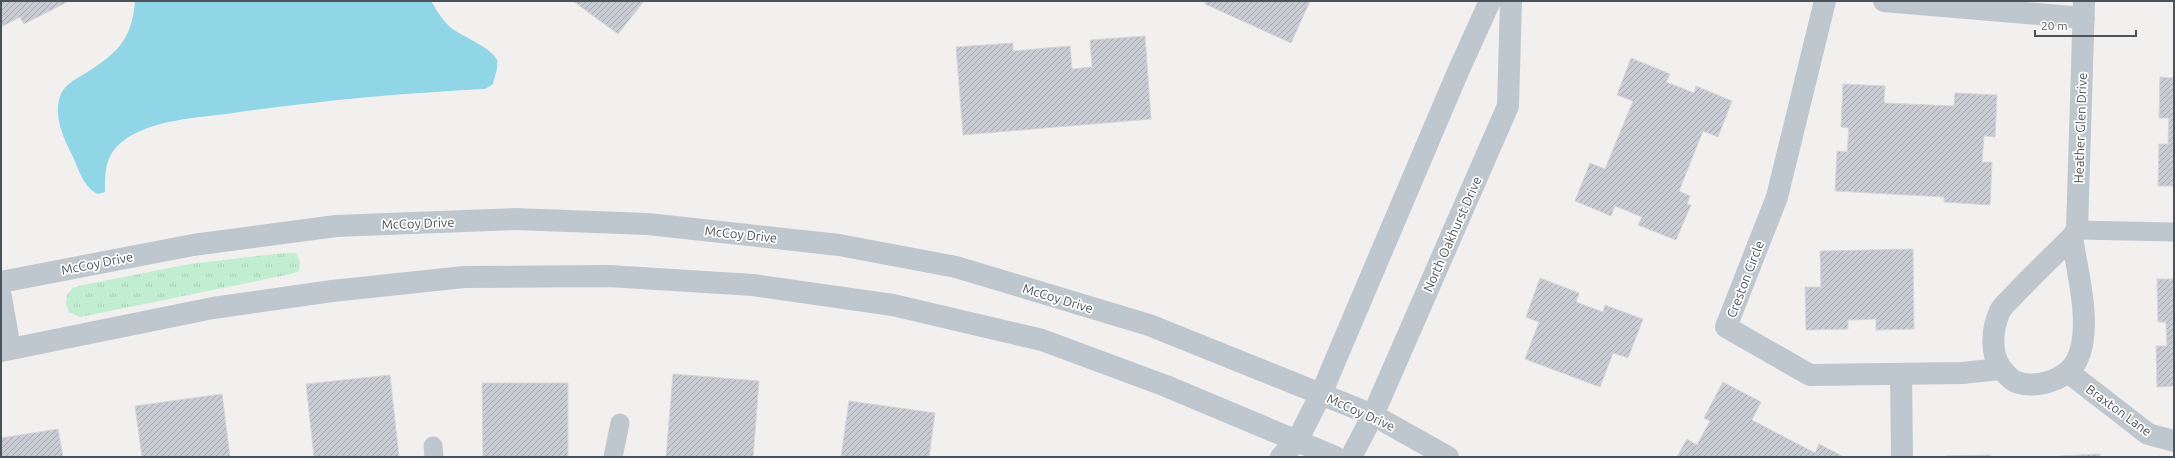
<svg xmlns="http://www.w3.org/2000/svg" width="2175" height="458" viewBox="0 0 2175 458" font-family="Ubuntu,sans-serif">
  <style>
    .grass { fill: url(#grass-tufts) }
    .water { fill: #90d6e7 }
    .building { fill: url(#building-hatch); stroke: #d4d6da }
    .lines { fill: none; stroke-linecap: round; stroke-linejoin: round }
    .service { stroke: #bec7cd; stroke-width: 19 }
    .minor { stroke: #bec7cd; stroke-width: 22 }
    .tertiary { stroke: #bec7cd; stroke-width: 22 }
    .labels { text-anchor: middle; stroke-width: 3.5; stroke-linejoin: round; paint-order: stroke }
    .street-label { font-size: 13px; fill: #48535c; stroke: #fff }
  </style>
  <defs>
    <pattern id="grass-tufts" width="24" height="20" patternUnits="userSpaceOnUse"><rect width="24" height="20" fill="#c1edd1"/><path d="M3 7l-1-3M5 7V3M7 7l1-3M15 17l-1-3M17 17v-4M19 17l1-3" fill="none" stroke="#a7cdb6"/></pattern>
    <pattern id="building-hatch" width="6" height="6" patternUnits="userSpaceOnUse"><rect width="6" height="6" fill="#c9ccd2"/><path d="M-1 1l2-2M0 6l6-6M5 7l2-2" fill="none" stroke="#a5a8ae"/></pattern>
  </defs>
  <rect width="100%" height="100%" fill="#f2efef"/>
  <!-- grass -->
  <path class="grass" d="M 285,253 L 296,253 L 300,262 L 299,271 L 291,274 L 80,317 L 69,312 L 66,303 L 67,295 L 73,288 L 83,285 L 190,264 Z"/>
  <!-- water -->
  <path class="water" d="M 135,1 L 431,1 C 437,11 444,23 454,30 C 464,37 493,49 497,60 C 499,66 494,78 493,84 L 485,89 C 401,93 317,101 233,113 C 198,118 152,119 123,141 C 105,155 105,171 105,192 L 98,194 C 84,188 79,170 73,157 C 64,139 52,115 61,94 C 65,85 74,80 81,76 C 115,55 132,42 135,1 Z"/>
  <!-- building -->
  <path class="building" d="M 1,1 L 69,1 L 24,24 L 20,17 L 1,27 Z
    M 573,1 L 644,1 L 618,34 Z
    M 1206,1 L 1310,1 L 1291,43 L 1205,4 Z
    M 1145,36 L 1151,119 L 963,135 L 956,47 L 1013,43 L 1013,51 L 1070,46 L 1072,69 L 1092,67 L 1090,40 Z
    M 1631,58 L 1670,74 L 1666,82 L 1694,93 L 1696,86 L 1732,101 L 1718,137 L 1703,131 L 1679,191 L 1690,196 L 1687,204 L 1691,205 L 1676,240 L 1638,225 L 1642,217 L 1615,206 L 1611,216 L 1575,201 L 1590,163 L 1605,169 L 1633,101 L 1617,95 Z
    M 2160,77 L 2174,78 L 2174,186 L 2158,186 L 2159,144 L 2168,144 L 2169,118 L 2159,118 Z
    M 1843,84 L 1885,86 L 1884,103 L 1954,106 L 1955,93 L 1997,95 L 1995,137 L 1984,136 L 1982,162 L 1992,162 L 1990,205 L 1944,202 L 1944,197 L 1835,191 L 1837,151 L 1847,152 L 1849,128 L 1841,127 Z
    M 1913,249 L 1914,329 L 1876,330 L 1876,319 L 1848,320 L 1848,329 L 1806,330 L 1805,287 L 1821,287 L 1820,251 Z
    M 1540,278 L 1579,293 L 1576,302 L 1603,312 L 1605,305 L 1643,319 L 1628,358 L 1613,353 L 1600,387 L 1525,359 L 1539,322 L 1526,317 Z
    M 2157,279 L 2174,279 L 2174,386 L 2157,387 L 2156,346 L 2167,346 L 2166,322 L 2158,322 Z
    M 673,374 L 759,381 L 753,457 L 666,457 Z
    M 390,375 L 399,457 L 314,457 L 306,384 Z
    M 1723,382 L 1761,402 L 1752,420 L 1815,453 L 1819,444 L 1844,457 L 1677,457 L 1687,439 L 1697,445 L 1710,421 L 1704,418 Z
    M 482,383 L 568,383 L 568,457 L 483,457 Z
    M 222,394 L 230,457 L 142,457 L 135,406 Z
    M 849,401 L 935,413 L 929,457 L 841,457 Z
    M 58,429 L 63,457 L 1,457 L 1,438 Z
    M 2100,454 L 2100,457 L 2059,457 L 2059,456 Z
    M 1990,455 L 1990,457 L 1946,457 L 1946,456 Z"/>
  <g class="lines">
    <!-- service -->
    <path class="service" d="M 2077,230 L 2174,232
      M 433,446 L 434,457
      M 613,457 L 620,423"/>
    <!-- minor -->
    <path class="minor" d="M 1825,1 L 1777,197 L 1726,327 L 1810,375 L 1962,373 L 2000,369
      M 1884,1 L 2084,18
      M 2072,237 C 2077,271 2093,328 2077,360 C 2067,380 2037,389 2016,382 C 2013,381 2009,377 2007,375 C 1989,359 1991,331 2000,311 C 2003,305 2010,300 2014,295 C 2033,275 2053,256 2072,237 Z
      M 2072,237 L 2077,230 L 2084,1
      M 1,297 L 10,349
      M 2068,372 L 2148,434 L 2174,441
      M 1901,374 L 1902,457
      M 1281,457 L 1297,441 L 1321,394 L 1457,74 L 1490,1
      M 1351,457 L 1373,415 L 1508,106 L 1511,1"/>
    <!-- tertiary -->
    <path class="tertiary" d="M 1,282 L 193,245 L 336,226 L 515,219 L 648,224 L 839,245 L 956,267 L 1149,325 L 1373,415 L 1448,457
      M 1,351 L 213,308 L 332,291 L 464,277 L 609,276 L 753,285 L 893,305 L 1042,340 L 1166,386 L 1335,457"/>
  </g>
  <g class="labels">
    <!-- street labels -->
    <g class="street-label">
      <text transform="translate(2080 128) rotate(-88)" y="5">Heather Glen Drive</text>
      <text transform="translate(418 223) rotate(-2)" y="5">McCoy Drive</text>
      <text transform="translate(741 234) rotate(6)" y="5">McCoy Drive</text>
      <text transform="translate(1452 234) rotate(-66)" y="5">North Oakhurst Drive</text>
      <text transform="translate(97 263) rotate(-11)" y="5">McCoy Drive</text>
      <text transform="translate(1745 279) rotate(-69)" y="5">Creston Circle</text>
      <text transform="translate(1058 298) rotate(17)" y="5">McCoy Drive</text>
      <text transform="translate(2119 410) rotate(36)" y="5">Braxton Lane</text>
      <text transform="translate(1361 412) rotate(24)" y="5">McCoy Drive</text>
    </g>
  </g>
  <!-- border -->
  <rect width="2175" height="458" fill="none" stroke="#48535c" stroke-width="4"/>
  <!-- scale -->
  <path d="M2035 30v6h101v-6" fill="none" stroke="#48535c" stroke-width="2"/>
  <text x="2041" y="30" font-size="12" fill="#48535c" stroke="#ffffff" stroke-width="3" paint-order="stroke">20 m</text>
</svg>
